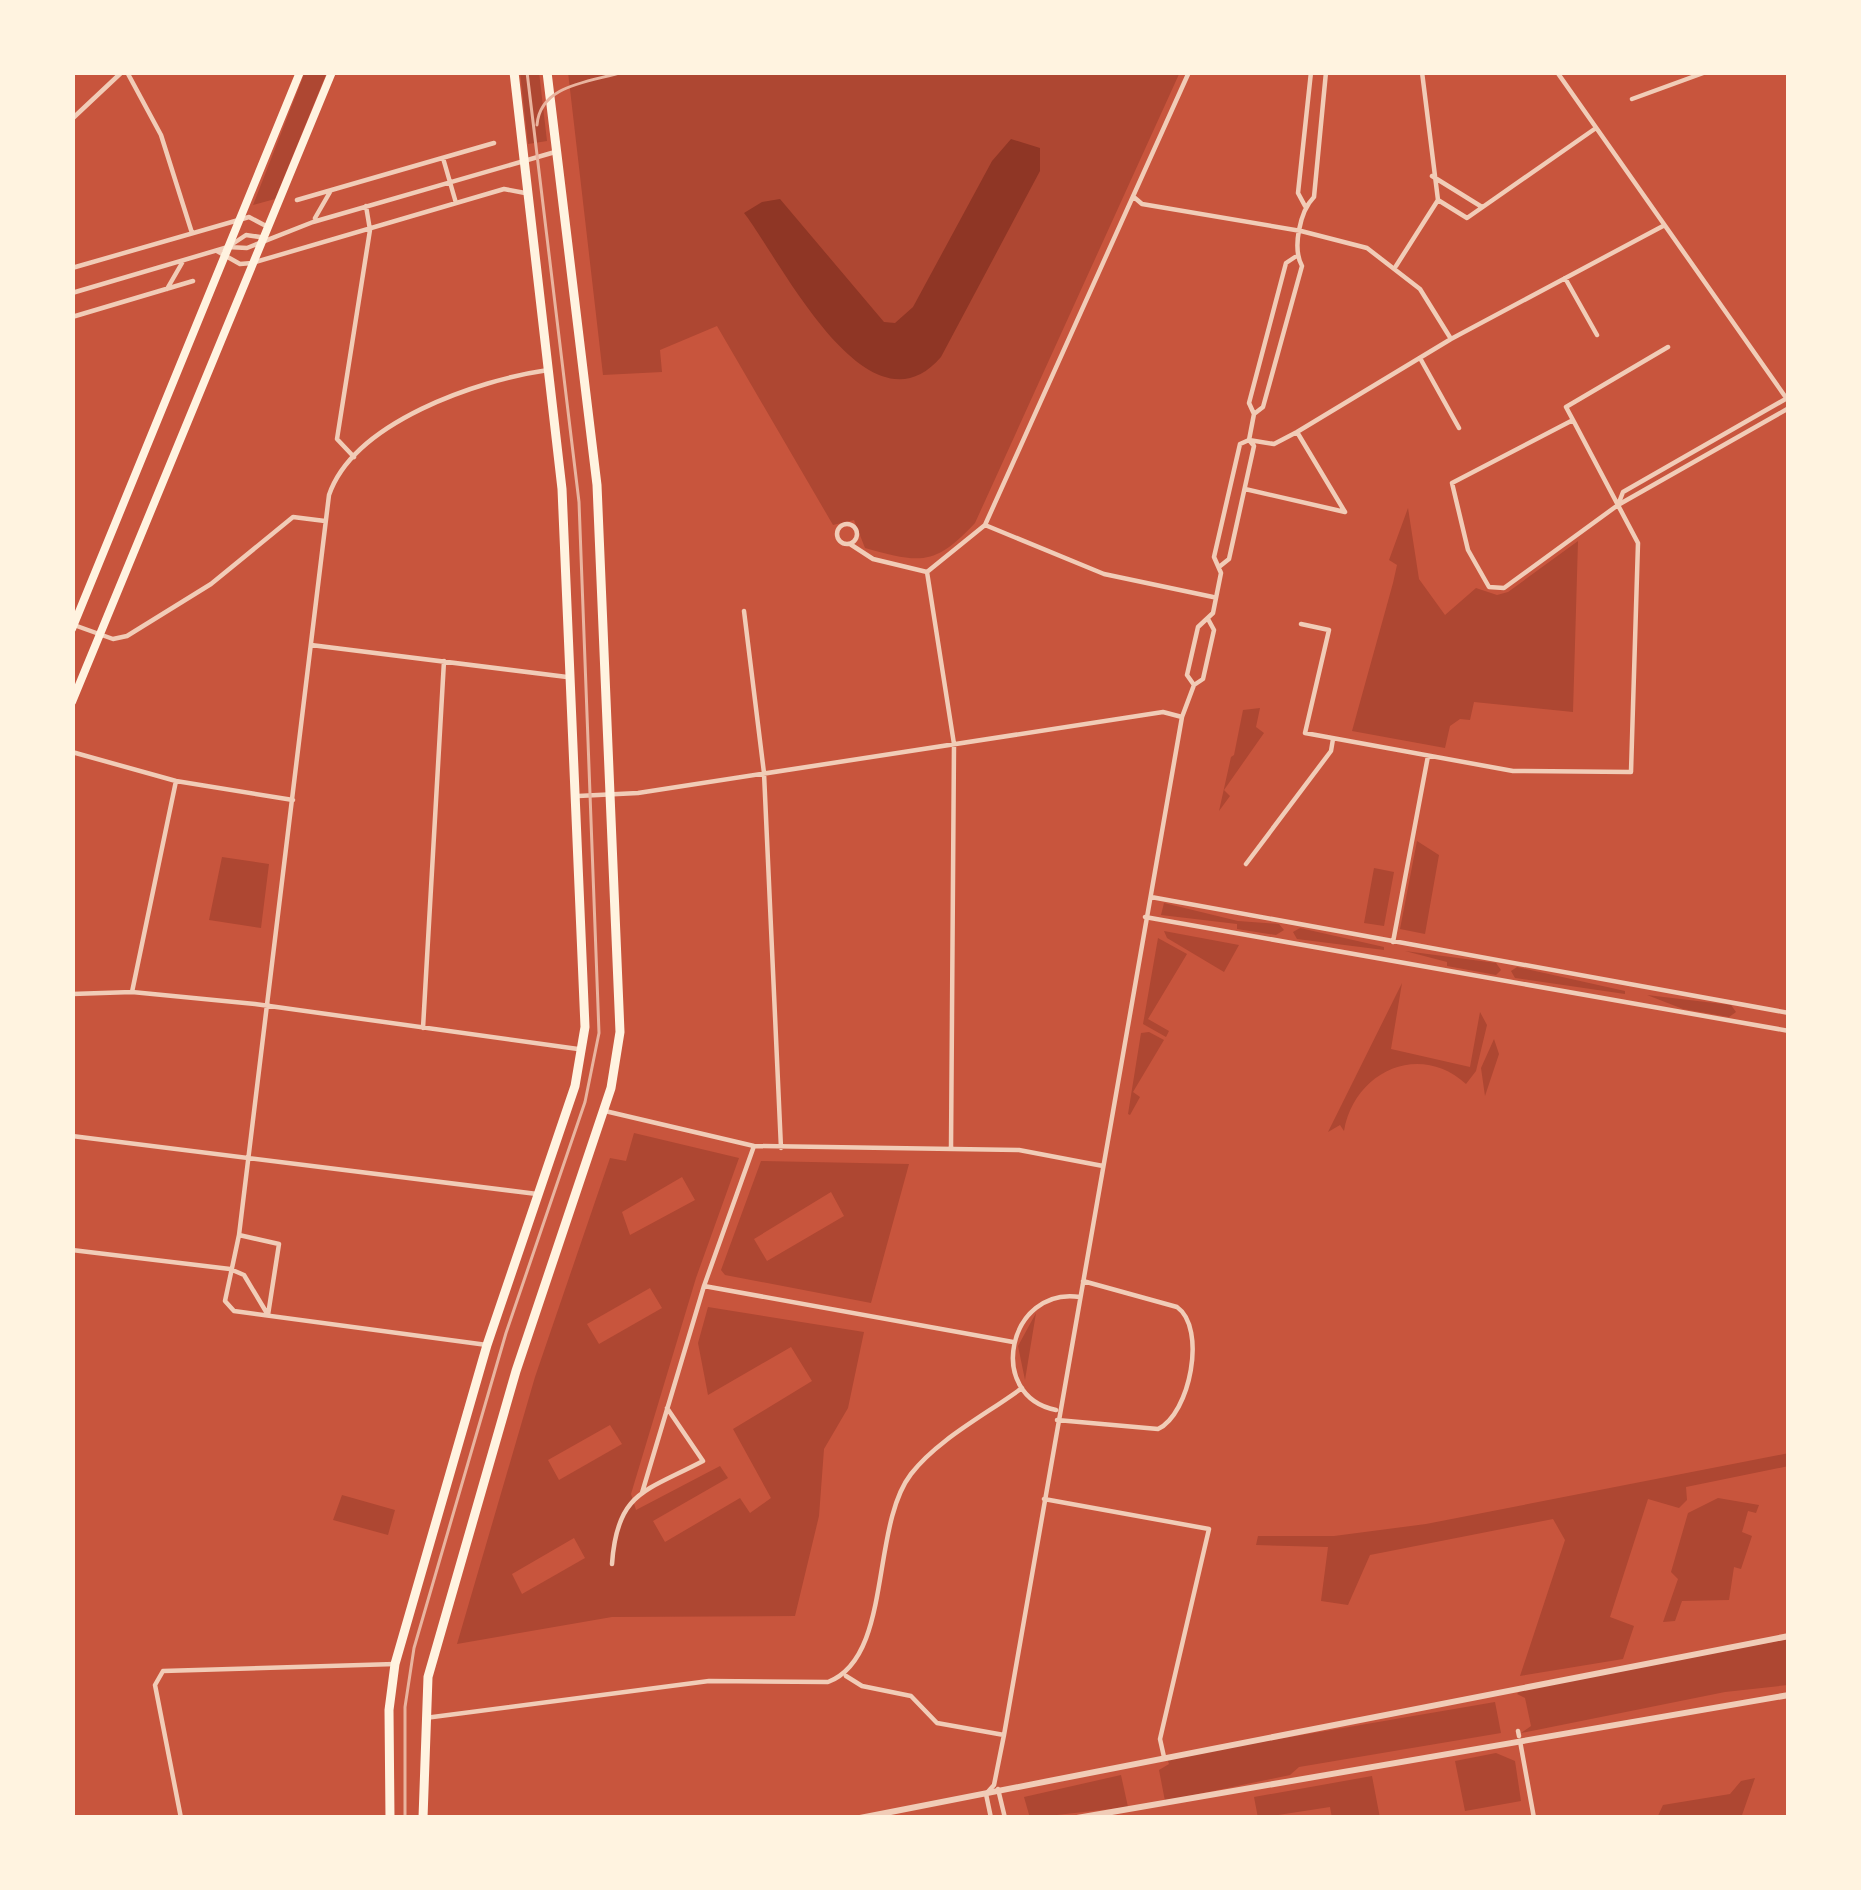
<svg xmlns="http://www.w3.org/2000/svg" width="1861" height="1890" viewBox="0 0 1861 1890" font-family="'Crimson Pro',serif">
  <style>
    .green { fill: #ae4732; fill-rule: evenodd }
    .water { fill: #8f3625 }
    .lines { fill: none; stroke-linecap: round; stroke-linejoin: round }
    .minor { stroke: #f1ccb7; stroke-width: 4.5 }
    .tertiary { stroke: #f1ccb7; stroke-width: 6 }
    .secondary { stroke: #fff3e0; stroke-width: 8 }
    .primary { stroke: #fff3e0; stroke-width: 9 }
    .tram { stroke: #e9b49f; stroke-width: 3 }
  </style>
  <rect width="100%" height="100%" fill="#c8553d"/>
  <!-- green -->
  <path class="green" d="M 305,72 L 327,72 L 275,199 L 253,205 Z
    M 520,72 L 539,72 L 547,141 L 528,144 Z
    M 568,72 L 1180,72 L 975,523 C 934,567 920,563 865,548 L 854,520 L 833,525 L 717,326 L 660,350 L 662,372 L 603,375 Z
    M 1408,508 L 1419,579 L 1445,615 L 1476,588 L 1497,595 L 1508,592 L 1578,541 L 1573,712 L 1474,702 L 1470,720 L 1460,719 L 1450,726 L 1445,748 L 1352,731 L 1393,583 L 1397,565 L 1389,560 Z
    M 1260,708 L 1256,727 L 1264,733 L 1224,790 L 1230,796 L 1219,811 L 1231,757 L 1234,755 L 1243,710 Z
    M 1417,841 L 1439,855 L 1425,934 L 1400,929 Z
    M 222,857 L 269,864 L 261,928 L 209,920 Z
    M 1374,868 L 1394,872 L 1384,926 L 1364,923 Z
    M 1164,903 L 1238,921 L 1279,924 L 1284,930 L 1276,935 L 1237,929 L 1237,924 L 1161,915 Z
    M 1300,928 L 1384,947 L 1384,950 L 1297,939 L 1293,932 Z
    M 1164,931 L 1239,945 L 1224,972 L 1167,938 Z
    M 1158,938 L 1187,954 L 1148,1019 L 1169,1031 L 1166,1037 L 1143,1024 Z
    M 1405,951 L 1496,963 L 1501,970 L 1496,975 L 1447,966 L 1447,962 Z
    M 1517,967 L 1625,991 L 1625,994 L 1515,978 L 1511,971 Z
    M 1402,983 L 1391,1049 L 1470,1067 L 1480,1012 L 1487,1025 L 1476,1071 L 1466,1084 C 1419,1041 1354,1072 1344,1131 L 1340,1125 L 1328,1132 Z
    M 1647,995 L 1731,1005 L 1736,1012 L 1729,1017 L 1683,1009 Z
    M 1149,1032 L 1164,1040 L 1133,1092 L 1140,1097 L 1130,1115 L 1128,1114 L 1141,1033 Z
    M 1494,1039 L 1499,1054 L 1485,1096 L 1481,1068 Z
    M 634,1133 L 739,1158 L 696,1278 L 631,1494 L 636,1510 L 720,1466 L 728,1478 L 653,1521 L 665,1542 L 740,1498 L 750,1513 L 771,1498 L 733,1429 L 812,1381 L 791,1347 L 708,1395 L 698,1343 L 708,1307 L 864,1332 L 848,1408 L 824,1449 L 819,1516 L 795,1616 L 612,1617 L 457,1644 L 535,1377 L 610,1158 L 626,1161 ZM 682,1177 L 695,1200 L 630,1235 L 622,1212 ZM 650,1288 L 662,1308 L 599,1344 L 587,1324 ZM 610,1425 L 622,1444 L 559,1480 L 548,1460 ZM 574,1538 L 585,1558 L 522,1594 L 512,1574 Z
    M 761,1161 L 909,1164 L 871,1303 L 725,1275 L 721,1270 ZM 831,1192 L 844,1216 L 767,1261 L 754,1239 Z
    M 1036,1313 L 1025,1380 L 1018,1346 Z
    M 1789,1453 L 1789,1466 L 1686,1487 L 1687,1500 L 1679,1508 L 1648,1499 L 1610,1617 L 1634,1626 L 1623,1659 L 1520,1676 L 1565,1540 L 1553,1519 L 1370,1555 L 1348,1605 L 1321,1601 L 1328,1547 L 1256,1545 L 1258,1536 L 1334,1536 L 1426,1524 Z
    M 342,1495 L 395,1510 L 388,1535 L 333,1520 Z
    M 1718,1498 L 1759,1505 L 1756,1513 L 1748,1511 L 1742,1532 L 1752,1536 L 1741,1569 L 1734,1567 L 1729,1600 L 1682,1601 L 1675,1621 L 1663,1622 L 1678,1579 L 1671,1572 L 1688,1513 Z
    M 1789,1639 L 1788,1685 L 1725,1692 L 1521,1733 L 1531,1726 L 1525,1698 L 1517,1694 L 1524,1687 Z
    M 1495,1702 L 1501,1733 L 1299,1767 L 1290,1775 L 1165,1801 L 1159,1770 L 1169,1764 L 1167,1758 Z
    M 1496,1753 L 1515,1761 L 1521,1801 L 1465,1811 L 1455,1761 Z
    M 1121,1775 L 1128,1807 L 1030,1818 L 1024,1797 Z
    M 1372,1776 L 1380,1818 L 1332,1818 L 1330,1807 L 1258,1818 L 1254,1797 Z
    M 1755,1778 L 1741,1818 L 1657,1818 L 1663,1805 L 1730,1794 L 1741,1781 Z"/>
  <!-- water -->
  <path class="water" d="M 1011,139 L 1040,148 L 1040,171 L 941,357 C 868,442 780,259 744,213 L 762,202 L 780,199 L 884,322 L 895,323 L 913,307 L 992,161 Z"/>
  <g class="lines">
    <!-- minor -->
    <path class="minor" d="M 127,72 L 161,135 L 192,233
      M 1422,72 L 1438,200
      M 1557,72 L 1789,402
      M 1632,99 L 1706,72
      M 72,119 L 122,72
      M 443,158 L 456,203
      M 1432,176 L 1482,207
      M 1135,198 L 1142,204 L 1301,231 L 1367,248 L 1420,289 L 1451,339
      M 297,200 L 494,143
      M 1438,200 L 1467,218 L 1596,128
      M 1305,206 L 1298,193 L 1311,72
      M 315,218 L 330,192
      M 228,247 L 247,248 L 313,222 L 555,152
      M 217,251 L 240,264 L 252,263 L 504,189 L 525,193
      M 1396,266 L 1438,200
      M 72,268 L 249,217 L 266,226
      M 1565,278 L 1597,335
      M 167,289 L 182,263
      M 72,293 L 228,247 L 246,235 L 260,237
      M 72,317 L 193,281
      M 1668,347 L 1566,407 L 1573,420 L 1452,483 L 1468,550 L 1489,587 L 1504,588 L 1618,505 L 1789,408
      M 1420,358 L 1459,428
      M 1254,414 L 1263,407 L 1302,266 C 1292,248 1300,211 1314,197 L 1326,72
      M 1297,432 L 1345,512
      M 1249,440 L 1274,444 L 1297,432 L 1451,339 L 1663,226
      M 354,457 L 337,439 L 370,230 L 366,206
      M 1245,489 L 1345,512
      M 1618,505 L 1623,492 L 1789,397
      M837 534a10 10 0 1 1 20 0a10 10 0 1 1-20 0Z
      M 985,525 L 1104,574 L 1213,597
      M 850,544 L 873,559 L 927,572
      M 1219,567 L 1229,559 L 1254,446 L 1249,440 L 1254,414 L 1249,403 L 1286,263 L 1295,257
      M 927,572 L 954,744 L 951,1149
      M 927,572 L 985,525 L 1189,72
      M 744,611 L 764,773 L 781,1148
      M 1301,624 L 1329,630 L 1305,733 L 1513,771 L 1631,772 L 1638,543 L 1573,420
      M 74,625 L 113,639 L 127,636 L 211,584 L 293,517 L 325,521
      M 311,645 L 567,677
      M 1194,685 L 1187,675 L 1198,627 L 1213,613 L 1221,573 L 1214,557 L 1240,444 L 1249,440
      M 72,752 L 176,781 L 293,800
      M 578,796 L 638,793 L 1163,712 L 1182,717
      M 1246,864 L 1331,751 L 1333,739
      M 1151,897 L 1789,1013
      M 1145,917 L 1789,1031
      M 1393,942 L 1428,756
      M 132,992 L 176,781
      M 72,994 L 132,992 L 255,1004 L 578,1049
      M 423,1028 L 444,661
      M 605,1111 L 754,1146 L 1019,1150 L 1103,1166
      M 72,1136 L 537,1194
      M 239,1235 L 279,1244 L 268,1315
      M 72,1250 L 230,1269 L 244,1275 L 268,1315
      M 704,1286 L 1013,1342
      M 487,1345 L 234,1311 L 225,1301 L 239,1235 L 329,495 C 354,422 478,380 548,370
      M 1056,1410 C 985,1396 1008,1286 1080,1297
      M 1057,1420 L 1158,1429 C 1190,1414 1207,1328 1177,1307 L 1083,1281
      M 642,1493 L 704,1286 L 754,1146
      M 1044,1499 L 1209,1529 L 1160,1739 L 1164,1757
      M 612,1564 C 617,1492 644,1492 703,1461 L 667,1408
      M 846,1676 L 862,1686 L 911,1696 L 937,1723 L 1004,1735
      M 425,1718 L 709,1681 L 828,1682 C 893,1657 870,1527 911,1474 C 938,1439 987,1414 1022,1388
      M 1518,1731 L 1519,1736
      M 1520,1741 L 1534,1818
      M 998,1789 L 1005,1818
      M 181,1818 L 155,1685 L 163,1671 L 395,1664
      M 991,1818 L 986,1794 L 994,1785 L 1004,1735 L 1182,717 L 1194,685 L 1203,679 L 1214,630 L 1208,619"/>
    <!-- tertiary -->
    <path class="tertiary" d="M 860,1818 L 1789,1636
      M 1077,1818 L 1789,1695"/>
    <!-- secondary -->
    <path class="secondary" d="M 72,629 L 300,72
      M 72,702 L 332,72"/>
    <!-- primary -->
    <path class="primary" d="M 390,1818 L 389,1710 L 395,1664 L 487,1345 L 575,1086 L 585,1027 L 562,489 L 514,72
      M 423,1818 L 428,1677 L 516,1371 L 611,1088 L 620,1032 L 597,485 L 547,72"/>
    <!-- tram -->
    <path class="tram" d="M 537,125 C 540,84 591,82 623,72
      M 405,1818 L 405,1707 L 414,1648 L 506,1333 L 585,1102 L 599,1033 L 579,502 L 527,72"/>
  </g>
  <!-- border -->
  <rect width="1861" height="1890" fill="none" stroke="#fff3e0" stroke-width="150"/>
</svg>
